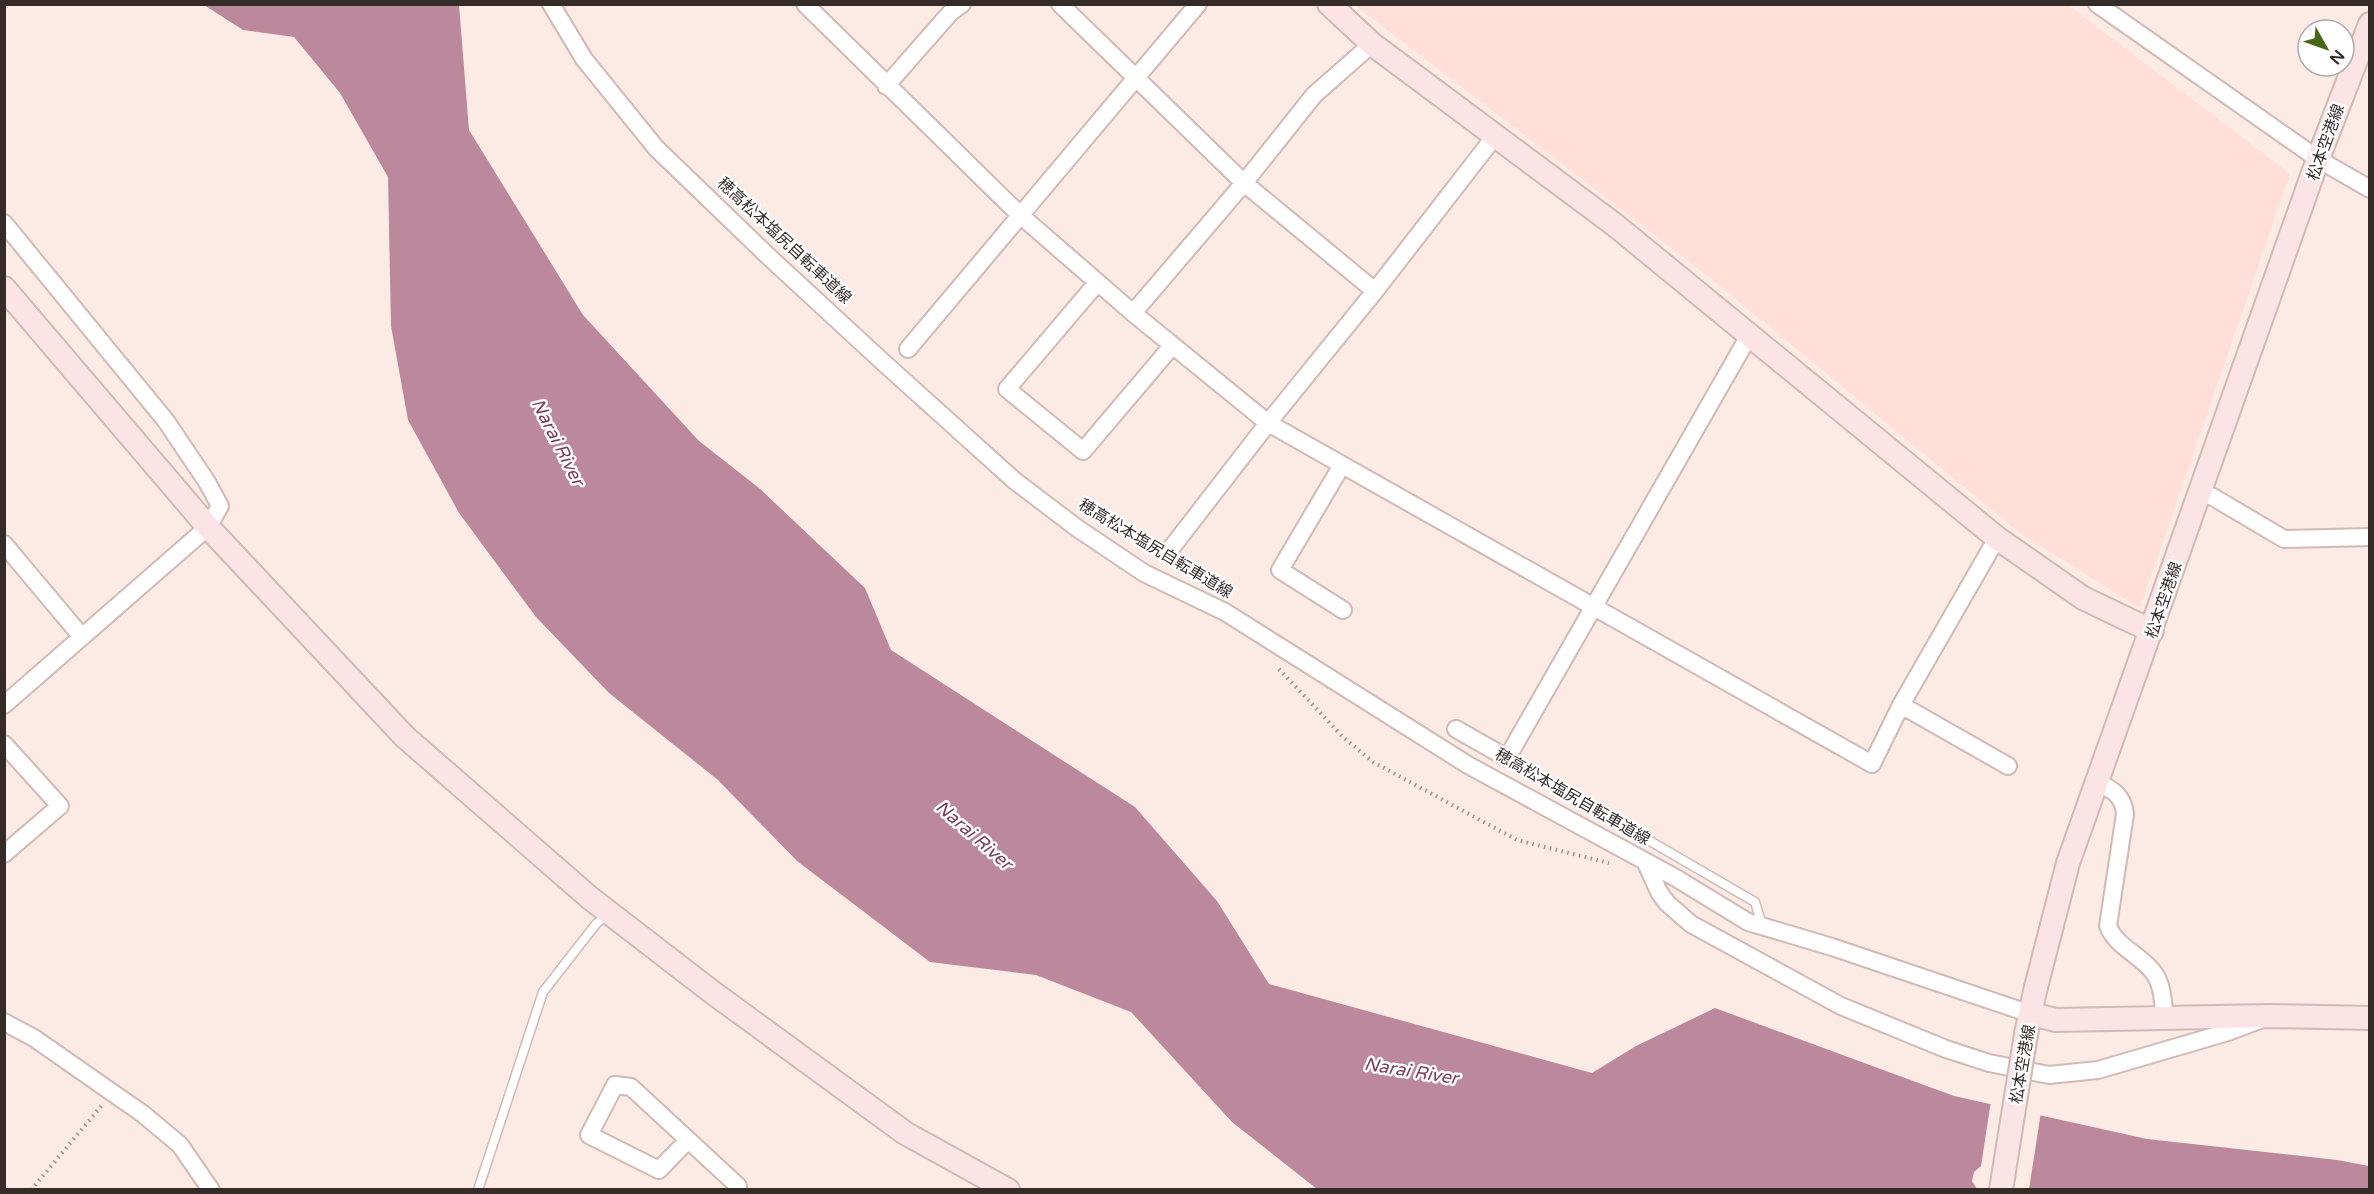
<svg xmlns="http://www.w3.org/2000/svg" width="2374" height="1194" viewBox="0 0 2374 1194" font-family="'Varela Round','Noto Sans JP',sans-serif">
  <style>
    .built { fill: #ffdfd8 }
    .water { fill: #bc899c }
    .pier { fill: #fceae5 }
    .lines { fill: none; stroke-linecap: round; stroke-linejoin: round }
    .lane-casing { stroke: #d0bab5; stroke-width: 11 }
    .street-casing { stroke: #d0bab5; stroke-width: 20 }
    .secondary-casing { stroke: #d0bab5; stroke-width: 26 }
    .path { stroke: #9f928e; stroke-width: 4; stroke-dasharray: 1.5 4.5; stroke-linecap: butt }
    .lane { stroke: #fff; stroke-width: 8 }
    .street { stroke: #fff; stroke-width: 16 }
    .secondary { stroke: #fce3e5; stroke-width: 22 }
    .secondary-bridge-casing { stroke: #d0bab5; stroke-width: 26; stroke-linecap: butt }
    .secondary-bridge { stroke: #fce3e5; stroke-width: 22 }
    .labels { text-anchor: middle; stroke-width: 5; stroke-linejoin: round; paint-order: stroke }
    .street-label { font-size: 16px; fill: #352c2a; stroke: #fff }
    .water-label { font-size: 18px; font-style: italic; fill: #7e3c58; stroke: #fff }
  </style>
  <rect width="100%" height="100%" fill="#fceae5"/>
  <!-- built -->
  <path class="built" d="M 1355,5 L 2068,5 L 2290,174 L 2140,608 L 2020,533 L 1709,277 Z"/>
  <!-- water -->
  <path class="water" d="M 204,5 L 459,5 L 469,130 L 583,315 L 699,441 L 759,488 L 865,588 L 891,650 L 1135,807 L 1217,901 L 1269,984 L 1592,1073 L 1636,1046 L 1715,1008 L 1954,1096 L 2147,1139 L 2337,1160 L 2369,1166 L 2369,1189 L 1317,1189 L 1232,1122 L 1131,1012 L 1036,975 L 930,962 L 797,861 L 718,780 L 609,693 L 536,617 L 459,513 L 408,420 L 391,326 L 388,177 L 340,93 L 294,37 L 243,30 Z"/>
  <!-- pier -->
  <path class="pier" d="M 1991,1101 L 2041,1112 L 2029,1189 L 1977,1189 L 1972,1181 L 1974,1172 L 1981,1166 Z"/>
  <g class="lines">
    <!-- lane casing -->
    <g class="lane-casing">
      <path id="lane" d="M 1507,758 L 1755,902 L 1762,925
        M 478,1190 L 543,992 L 596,924 L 609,913"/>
    </g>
    <!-- street casing -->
    <g class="street-casing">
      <path id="street" d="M 551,4 L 584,59 L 656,148 L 768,256 L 884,363 L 1015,481 L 1077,528 L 1144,573 L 1225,612 L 1468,765 L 1676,878 L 1748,922 L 1832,947 L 2031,1014
        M 805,4 L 1020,215 L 1133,313 L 1268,423 L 1872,764 L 1901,705 L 1997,538
        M 1060,4 L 1244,183 L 1375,291 L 1495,136
        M 2097,4 L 2318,159 L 2370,189
        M 886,86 L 951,12 L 962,4
        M 4,223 L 166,421 L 207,482 L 220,506 L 208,527 L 4,705
        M 1097,283 L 1007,389 L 1083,451 L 1172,346
        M 1133,313 L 1244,183 L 1314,95 L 1372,44
        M 908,349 L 1198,4
        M 1342,465 L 1280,570 L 1343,610
        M 2200,492 L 2213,497 L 2284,539 L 2370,537
        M 4,544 L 82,637
        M 1169,551 L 1268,423 L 1375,291
        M 1901,705 L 2008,766
        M 1456,729 L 1507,758 L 1750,334
        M 4,744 L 60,806 L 4,854
        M 2097,782 C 2113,790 2123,795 2125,814 L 2108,926 C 2116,947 2141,955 2154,973 C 2163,985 2163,1005 2165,1019
        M 1645,861 L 1659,892 L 1667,903 L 1691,924 L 1841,1006 L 1946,1049 L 1989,1063 L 2049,1075 L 2098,1070 L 2228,1032 L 2260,1020
        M 4,1022 L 34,1038 L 143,1114 L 180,1145 L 211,1190
        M 688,1140 L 659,1170 L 589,1135 L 615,1085 L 631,1087 L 738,1186 L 736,1190"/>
    </g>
    <!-- secondary casing -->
    <g class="secondary-casing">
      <path id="secondary" d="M 1329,4 L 1372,44 L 1615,225 L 1997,538 L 2083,598 L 2152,631
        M 4,288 L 208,527 L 405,737 L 590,898 L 712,992 L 905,1133 L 1008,1190
        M 2031,1014 L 2056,1020 L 2269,1016 L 2370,1018
        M 2026,1034 L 2035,991 L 2068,863 L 2318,159 L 2370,24"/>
    </g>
    <!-- path -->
    <path class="path" d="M 1279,669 L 1343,737 L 1373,762 L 1517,840 L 1609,863
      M 31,1190 L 103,1104"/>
    <!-- lane -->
    <use href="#lane" class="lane"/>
    <!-- street -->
    <use href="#street" class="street"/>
    <!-- secondary -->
    <use href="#secondary" class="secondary"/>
    <!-- secondary-bridge casing -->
    <g class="secondary-bridge-casing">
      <path id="secondary-bridge" d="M 2001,1190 L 2026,1034"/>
    </g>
    <!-- secondary-bridge -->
    <use href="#secondary-bridge" class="secondary-bridge"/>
  </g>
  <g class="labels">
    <!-- street labels -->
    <g class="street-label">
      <text transform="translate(2325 142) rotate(-70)" y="6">松本空港線</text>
      <text transform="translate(785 240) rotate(43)" y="6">穂高松本塩尻自転車道線</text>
      <text transform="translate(1156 548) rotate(31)" y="6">穂高松本塩尻自転車道線</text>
      <text transform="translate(2163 600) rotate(-71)" y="6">松本空港線</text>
      <text transform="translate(1573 796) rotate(30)" y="6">穂高松本塩尻自転車道線</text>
      <text transform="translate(2022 1064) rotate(-80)" y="6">松本空港線</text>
    </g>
    <!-- water labels -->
    <g class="water-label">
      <text transform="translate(558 442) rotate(63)" y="6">Narai River</text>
      <text transform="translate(974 835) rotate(41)" y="6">Narai River</text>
      <text transform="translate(1411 1071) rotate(9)" y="6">Narai River</text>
    </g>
  </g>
  <!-- border -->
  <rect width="2374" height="1194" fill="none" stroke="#352c2a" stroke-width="12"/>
  <!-- north arrow -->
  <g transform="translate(2326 48) rotate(130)"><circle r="28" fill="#ffffff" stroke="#aeabaa" stroke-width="1.5"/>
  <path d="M0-4.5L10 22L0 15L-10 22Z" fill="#486518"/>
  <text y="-9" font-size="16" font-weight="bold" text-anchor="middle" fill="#352c2a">N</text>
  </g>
</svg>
